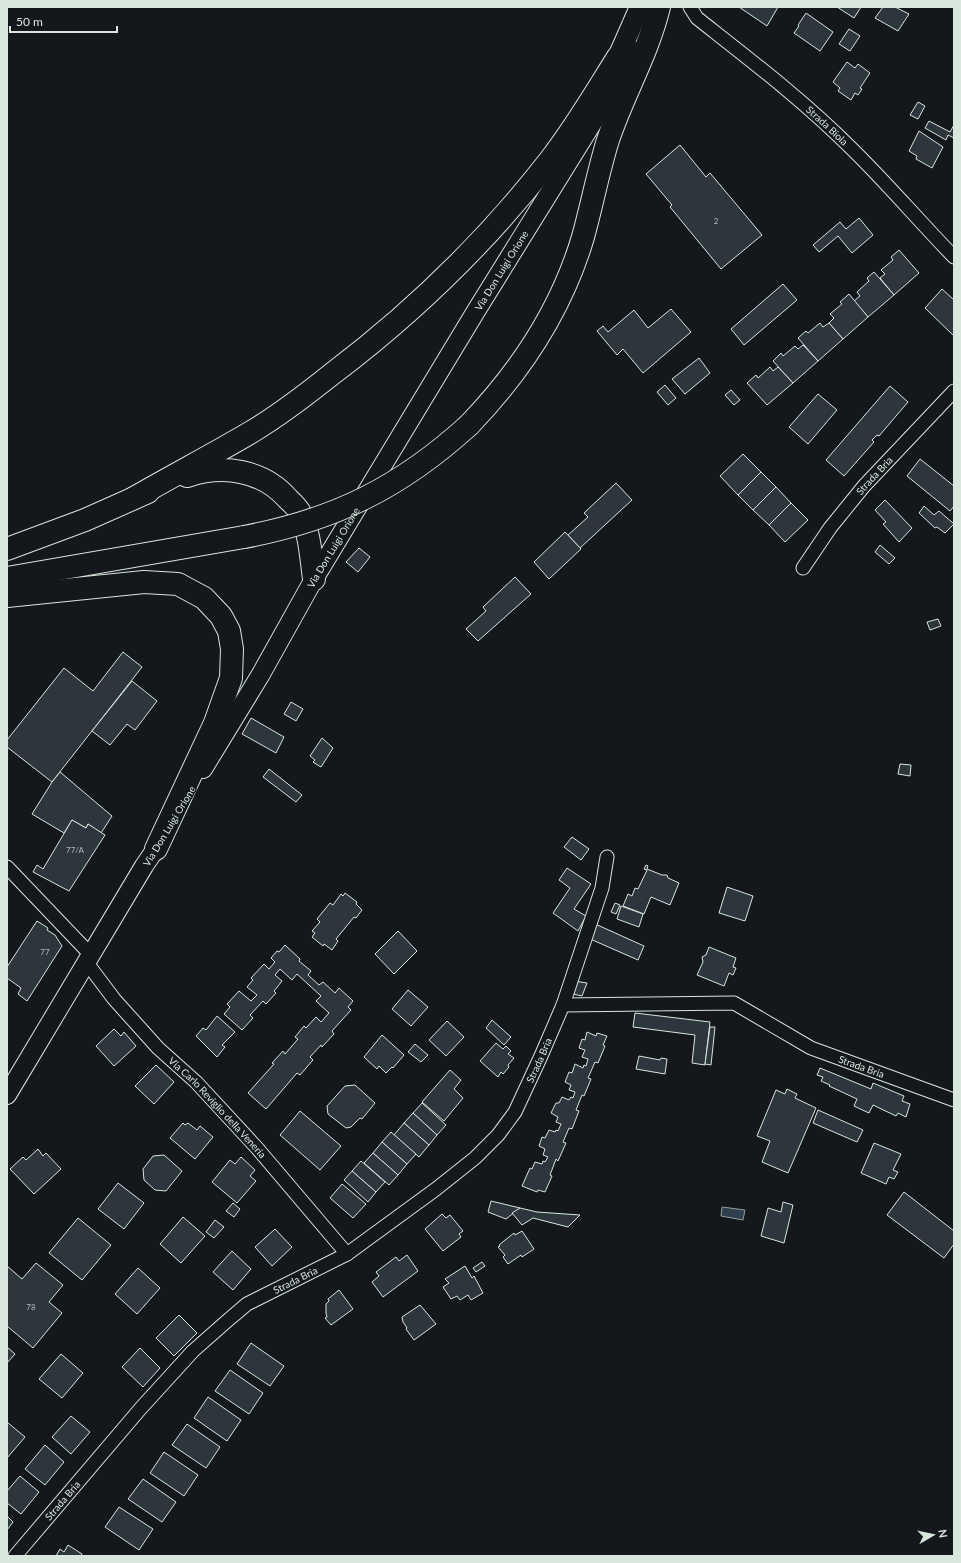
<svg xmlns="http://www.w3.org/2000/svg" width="961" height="1563" viewBox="0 0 961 1563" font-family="Lato,sans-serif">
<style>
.water{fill:#2f3f4d;stroke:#939e99}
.building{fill:#2c363c;stroke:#d8e6dc}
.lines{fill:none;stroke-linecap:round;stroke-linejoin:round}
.street-casing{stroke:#d8e6dc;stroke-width:15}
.secondary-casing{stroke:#d8e6dc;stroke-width:20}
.primary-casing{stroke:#d8e6dc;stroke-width:22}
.highway-casing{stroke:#d8e6dc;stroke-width:24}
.street{stroke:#14181c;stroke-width:13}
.secondary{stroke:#14181c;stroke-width:18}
.primary{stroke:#14181c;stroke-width:20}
.highway{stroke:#14181c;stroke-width:22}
.highway-bridge-casing{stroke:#d8e6dc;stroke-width:24;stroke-linecap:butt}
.highway-bridge{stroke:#14181c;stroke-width:22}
.labels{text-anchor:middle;stroke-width:3;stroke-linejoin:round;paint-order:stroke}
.number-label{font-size:8px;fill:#adbab4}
.street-label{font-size:10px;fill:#d8e6dc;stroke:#14181c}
</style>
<rect width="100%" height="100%" fill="#14181c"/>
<path class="water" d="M722,1207L745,1210L743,1220L721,1216Z"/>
<g class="building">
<path d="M739,7H778L767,26Z"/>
<path d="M837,7H861L854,18Z"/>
<path d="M883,7H895L909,14L898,31L875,18Z"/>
<path d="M806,13L833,32L820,51L794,33L799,26L798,25Z"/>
<path d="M849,29L860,36L850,51L839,44Z"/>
<path d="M847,62L855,68L858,64L870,73L860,88L862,89L858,95L855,93L851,100L838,91L840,88L833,82Z"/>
<path d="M918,102L925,106L918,119L910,115Z"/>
<path d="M929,121L950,132L954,125V138L948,135L946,140L925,128Z"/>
<path d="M919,131L943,147L932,168L916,159L917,156L909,151Z"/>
<path d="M680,145L706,177L710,173L762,235L721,269L670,207L672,205L646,174Z"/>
<path d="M859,218L873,235L852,253L838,236L819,252L813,245L840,222L846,229Z"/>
<path d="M899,250L919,273L894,295L880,278L885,274L881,270L893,260L891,257Z"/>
<path d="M874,272L894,295L868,317L854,301L860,296L857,292L869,281L867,278Z"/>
<path d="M783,284L797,300L744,345L731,329Z"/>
<path d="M942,289L954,300V336L925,308Z"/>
<path d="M849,294L868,317L843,339L829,323L834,318L830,314L842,304L840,302Z"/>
<path d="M671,309L691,332L643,373L623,349L617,355L597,331L603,326L608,332L634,310L648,328Z"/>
<path d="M820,323L823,327L829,323L843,339L818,361L798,338L806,331L808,333Z"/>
<path d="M803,345L818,361L793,383L773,361L781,353L783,356L795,346L798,349Z"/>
<path d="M699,358L710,373L685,394L672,379Z"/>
<path d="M770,367L773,371L778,367L793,383L767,405L747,383L756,375L758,378Z"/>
<path d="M665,385L676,398L668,405L657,392Z"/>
<path d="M890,386L908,402L879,436L877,435L872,440L874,442L844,476L826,460Z"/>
<path d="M731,390L740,400L734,405L725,395Z"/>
<path d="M818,394L837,410L808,444L789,427Z"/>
<path d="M743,454L761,472L738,495L720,476Z"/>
<path d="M920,459L954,486V506L950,511L907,476Z"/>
<path d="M761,472L776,487L753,510L738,495Z"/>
<path d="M616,483L632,500L580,548L568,535L588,517L584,513Z"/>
<path d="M776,487L791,503L769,525L753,510Z"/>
<path d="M885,500L912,528L899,542L883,524L886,522L875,510Z"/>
<path d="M791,503L808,520L785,542L769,525Z"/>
<path d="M924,506L934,515L939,511L954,524L945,533L937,527L935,528L919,513Z"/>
<path d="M565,532L581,549L549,579L534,562Z"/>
<path d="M880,545L895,558L889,564L875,552Z"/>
<path d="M359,548L370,557L358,572L346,562Z"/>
<path d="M515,577L531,594L478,641L466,629L486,611L483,607Z"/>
<path d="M938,619L941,626L930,630L927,622Z"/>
<path d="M123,652L142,667L52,782L7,747V740L64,668L93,691Z"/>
<path d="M132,681L157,701L135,730L127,724L110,745L92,731Z"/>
<path d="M291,702L303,709L296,721L284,714Z"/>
<path d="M251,718L284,737L276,753L242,734Z"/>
<path d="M322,738L333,748L321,767L313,762L315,760L310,756Z"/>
<path d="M900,764L911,765L910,776L898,774Z"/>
<path d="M269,769L302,795L296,802L263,777Z"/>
<path d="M60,772L112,816L101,833L88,824L86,828L72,820L64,833L32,814L52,782Z"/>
<path d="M72,820L86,828L88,824L105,835L69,891L33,872L37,865L43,869Z"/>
<path d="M572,837L589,849L581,860L564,847Z"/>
<path d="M646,865L648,866L647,869L662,875H667L668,878L679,883L670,905L651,897L644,914L623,906L628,894L632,896L635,888L638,889L647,870L644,869Z"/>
<path d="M567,868L591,884L574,909L586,916L578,931L553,913L570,888L559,880Z"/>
<path d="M727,887L753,896L745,921L719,913Z"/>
<path d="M345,893L357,902L356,904L362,910L356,918L354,917L336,939L338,941L332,950L324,944L323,946L312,937L315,933L312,931L320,922L317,919L330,903L333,905L341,894L343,896Z"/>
<path d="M615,903L620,905L616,914L611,912Z"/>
<path d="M621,906L643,914L639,927L617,919Z"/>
<path d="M37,921L48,928L47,930L55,935L62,946L27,1001L18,994L21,988L7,978V967Z"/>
<path d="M593,923L644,946L638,960L588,938Z"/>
<path d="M398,931L417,951L394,974L375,954Z"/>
<path d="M285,945L300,959L299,961L311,971L308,975L319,985L323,982L335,993L339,988L353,1001L348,1007L351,1010L332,1031L334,1034L322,1047L321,1045L310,1057L313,1060L300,1075L297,1073L266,1109L248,1093L274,1064L272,1063L283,1051L285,1054L298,1039L295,1037L304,1026L306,1028L316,1017L321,1022L329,1013L316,1001L321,996L297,974L292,980L280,969L275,975L282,981L274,991L276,993L266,1004L263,1001L250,1015L253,1018L242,1030L224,1014L230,1007L227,1004L239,991L251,1001L257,995L247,987L253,980L251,978L264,964L269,969L275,962L271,958L277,951L279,952Z"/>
<path d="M709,947L736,958L733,967L736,968L733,975L729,973L724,986L697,975L703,962L702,957L706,955Z"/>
<path d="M574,981L587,983L582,996L573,994Z"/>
<path d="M408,990L428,1007L411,1026L392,1009Z"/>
<path d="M635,1013L710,1022L705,1065L692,1063L695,1035L633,1027Z"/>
<path d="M217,1016L235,1032L222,1045L225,1047L217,1057L196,1036L203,1028L206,1030Z"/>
<path d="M492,1020L511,1037L504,1045L486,1028Z"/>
<path d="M447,1021L464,1037L446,1056L429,1040Z"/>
<path d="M710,1027H715L711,1065L705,1064Z"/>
<path d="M114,1029L121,1036L124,1032L136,1046L114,1066L96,1046Z"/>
<path d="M587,1032L596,1036L597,1033L607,1036L603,1045L605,1046L598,1063L595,1062L588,1078L591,1079L584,1096L582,1095L576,1110L579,1111L572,1129L569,1128L563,1142L566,1143L558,1161L556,1159L550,1175L552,1176L545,1192L538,1190L537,1192L522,1186L530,1168L532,1169L535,1162L542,1164L543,1161L545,1162L548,1157L543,1155L545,1149L539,1146L542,1137L545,1138L549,1130L555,1132L556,1130L558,1131L561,1124L556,1122L558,1117L551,1113L556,1103H559L562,1097L569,1100L571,1097L573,1098L575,1092L569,1090L571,1085L565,1082L569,1072L572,1073L575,1064L583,1068L584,1065L586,1066L588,1059L582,1057L585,1050L579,1048L582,1039L585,1040Z"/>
<path d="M382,1035L404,1055L393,1068L392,1067L386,1073L379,1066L377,1069L364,1057Z"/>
<path d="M496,1043L503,1049L506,1046L511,1051L508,1054L514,1058L508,1065L509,1067L503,1074L501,1072L498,1077L480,1061Z"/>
<path d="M415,1044L428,1055L421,1062L408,1052Z"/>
<path d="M639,1056L660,1060L661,1058L667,1059L665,1074L636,1069Z"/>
<path d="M156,1065L174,1082L154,1104L135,1086Z"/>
<path d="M820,1068L871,1089L873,1083L904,1096L902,1101L910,1104L906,1117L898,1113L896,1116L873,1105L869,1113L854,1106L857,1099L829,1086L830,1085L821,1081L823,1077L817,1075Z"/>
<path d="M450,1070L461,1080L454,1089L463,1098L444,1121L422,1102Z"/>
<path d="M355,1085L375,1103L362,1119L360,1118L351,1127L346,1128L328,1114L327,1106L345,1086Z"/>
<path d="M787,1089L797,1094L795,1098L816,1108L788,1173L762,1162L770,1141L757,1136L776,1090L785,1094Z"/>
<path d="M422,1103L446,1125L437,1135L413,1113Z"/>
<path d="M818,1110L863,1130L857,1142L813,1123Z"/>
<path d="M300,1111L341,1146L320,1170L280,1135Z"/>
<path d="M413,1113L437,1135L429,1145L404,1123Z"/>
<path d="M183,1123L185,1125L188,1123L197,1130L200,1126L213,1137L195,1159L170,1138Z"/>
<path d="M404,1123L429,1145L419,1157L394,1135Z"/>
<path d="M391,1132L416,1154L407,1164L382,1142Z"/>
<path d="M382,1142L407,1164L398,1175L373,1153Z"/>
<path d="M874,1143L901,1154L893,1170L898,1172L894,1179L889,1177L886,1184L861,1173Z"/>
<path d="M38,1149L43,1156L46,1153L61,1169L34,1194L10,1169L23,1157L26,1160Z"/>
<path d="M373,1153L398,1175L389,1185L364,1163Z"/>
<path d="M164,1155L182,1171L166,1191L155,1190L144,1180L143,1169L153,1156Z"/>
<path d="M241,1157L255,1170L250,1176L256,1181L237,1203L212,1182L230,1160L235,1164Z"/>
<path d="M361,1161L385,1182L376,1192L352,1171Z"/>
<path d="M352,1171L376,1192L368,1202L344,1180Z"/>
<path d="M118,1183L144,1203L124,1229L98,1209Z"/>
<path d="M342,1184L366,1204L353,1218L330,1198Z"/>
<path d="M904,1192L954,1231V1244L944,1258L887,1215Z"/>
<path d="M491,1201L520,1208L506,1219L488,1212Z"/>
<path d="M783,1202L793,1205L784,1243L761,1236L768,1208L781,1212Z"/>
<path d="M233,1203L240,1209L234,1217L226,1211Z"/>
<path d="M520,1208L537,1212L580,1215L568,1227L533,1218L522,1225L512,1213Z"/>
<path d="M442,1214L446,1218L450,1215L463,1231L459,1234L461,1237L443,1251L425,1229Z"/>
<path d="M183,1217L205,1236L181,1263L160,1244Z"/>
<path d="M78,1218L111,1245L82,1280L49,1253Z"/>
<path d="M215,1220L224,1227L214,1238L206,1232Z"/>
<path d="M275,1229L292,1247L272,1266L255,1247Z"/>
<path d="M522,1231L534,1249L522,1257L521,1255L508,1264L503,1257L505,1255L498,1247L500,1246L499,1245L514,1233L515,1235Z"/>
<path d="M232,1251L251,1269L233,1290L213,1272Z"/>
<path d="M407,1255L418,1271L383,1297L372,1282L379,1276L376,1272L396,1257L399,1261Z"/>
<path d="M482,1262L485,1266L476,1272L473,1268Z"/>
<path d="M36,1263L63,1285L49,1302L62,1313L33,1348L7,1326V1266L22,1279Z"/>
<path d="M465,1266L472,1278L474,1276L483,1293L471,1300L468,1295L460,1300L457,1296L451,1299L443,1287L449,1283L445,1279Z"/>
<path d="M138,1268L160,1288L137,1314L115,1294Z"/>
<path d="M339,1290L353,1309L331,1325L325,1318L327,1317L326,1313V1304L329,1301L328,1299Z"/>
<path d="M420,1305L436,1324L414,1340L406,1329L407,1328L403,1322L402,1317Z"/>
<path d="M179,1315L197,1333L174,1356L156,1338Z"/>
<path d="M251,1343L284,1366L270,1386L237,1364Z"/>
<path d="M7,1347L15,1354L7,1363Z"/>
<path d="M140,1348L160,1368L143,1387L122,1367Z"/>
<path d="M61,1354L83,1373L62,1398L39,1379Z"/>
<path d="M230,1370L263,1393L249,1414L215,1391Z"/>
<path d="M208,1397L241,1420L227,1441L194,1418Z"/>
<path d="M71,1416L90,1432L71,1454L52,1437Z"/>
<path d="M7,1422L25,1437L7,1458Z"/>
<path d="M187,1424L220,1447L206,1468L172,1445Z"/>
<path d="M45,1445L64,1462L45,1485L25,1469Z"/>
<path d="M164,1452L198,1475L184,1496L150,1473Z"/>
<path d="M20,1476L39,1492L21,1514L7,1503V1491Z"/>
<path d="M143,1479L176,1502L162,1522L128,1499Z"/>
<path d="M119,1507L153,1529L139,1550L105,1527Z"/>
<path d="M7,1516L13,1522L7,1530Z"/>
<path d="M68,1545L82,1554L81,1556H56L60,1549L64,1552Z"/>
</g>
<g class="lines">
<g class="street-casing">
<g id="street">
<path id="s1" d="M690,7L697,18C749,59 803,100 850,147C886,182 919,221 954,257"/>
<path id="s2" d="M803,568L830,528L864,486L954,391"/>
<path d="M7,867L91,955"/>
<path id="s3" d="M87,963L114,999L158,1048L196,1082L257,1148L347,1254"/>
<path id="s4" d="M563,1005L734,1003L811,1048L954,1100"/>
<path id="s5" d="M15,1556L141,1408L193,1351L227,1321L247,1304L347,1254L436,1189L475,1158L498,1135L515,1112L541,1056L563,1005L602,888L607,857"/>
</g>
</g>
<g class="secondary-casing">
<g id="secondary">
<path id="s6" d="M203,769L261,674L314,579L476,311L626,69L635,51"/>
<path d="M7,1095L144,866L163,838"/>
</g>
</g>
<g class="primary-casing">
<path id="primary" d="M618,57L640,7"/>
</g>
<g class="highway-casing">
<g id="highway">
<path d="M469,425C520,372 562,308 583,237C592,205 598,172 608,140C623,95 648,53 659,7"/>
<path d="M187,476C223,464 263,470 288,499C292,503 298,508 300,513C310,533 311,557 314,579"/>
<path d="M134,498C174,475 214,454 253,431C281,414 307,394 332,374C414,312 487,241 550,160C575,128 596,92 618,57"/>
<path d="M7,549L85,520L148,492"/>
<path d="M7,578L244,537"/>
<path d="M7,596L144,582L178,584L204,598L221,616L229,631L232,649L231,678L215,723L156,849"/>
</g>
</g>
<use href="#street" class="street"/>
<use href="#secondary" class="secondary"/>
<use href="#primary" class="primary"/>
<use href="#highway" class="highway"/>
<g class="highway-bridge-casing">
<path id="highway-bridge" d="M244,537C335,520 401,487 469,425"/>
</g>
<use href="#highway-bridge" class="highway-bridge"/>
</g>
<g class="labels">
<g class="number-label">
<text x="716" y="224">2</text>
<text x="75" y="853">77/A</text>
<text x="45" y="955">77</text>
<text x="31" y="1310">78</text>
</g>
<g class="street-label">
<text dy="4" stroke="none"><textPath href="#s1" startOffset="182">Strada Biola</textPath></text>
<text dy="4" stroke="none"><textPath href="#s6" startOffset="581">Via Don Luigi Orione</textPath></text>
<text dy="4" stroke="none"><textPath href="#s2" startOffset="117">Strada Bria</textPath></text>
<text dy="4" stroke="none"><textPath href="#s6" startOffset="257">Via Don Luigi Orione</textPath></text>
<text transform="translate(169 826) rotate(-59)" y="4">Via Don Luigi Orione</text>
<text dy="4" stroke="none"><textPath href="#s5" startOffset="733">Strada Bria</textPath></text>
<text dy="4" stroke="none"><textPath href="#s4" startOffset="314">Strada Bria</textPath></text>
<text dy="4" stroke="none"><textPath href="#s3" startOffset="195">Via Carlo Reviglio della Veneria</textPath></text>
<text dy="4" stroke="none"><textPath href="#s5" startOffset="397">Strada Bria</textPath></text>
<text dy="4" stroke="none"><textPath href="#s5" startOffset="73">Strada Bria</textPath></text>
</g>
</g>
<rect width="961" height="1563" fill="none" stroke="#d8e6dc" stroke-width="16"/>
<g transform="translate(933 1535) rotate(81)" stroke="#14181c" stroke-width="3" paint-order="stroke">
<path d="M0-3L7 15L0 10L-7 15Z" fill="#d8e6dc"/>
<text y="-6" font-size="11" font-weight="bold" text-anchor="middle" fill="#d8e6dc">N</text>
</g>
<path d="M10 26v6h107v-6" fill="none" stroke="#d8e6dc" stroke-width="2"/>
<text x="16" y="26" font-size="12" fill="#d8e6dc" stroke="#14181c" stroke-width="3" paint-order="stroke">50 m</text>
</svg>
